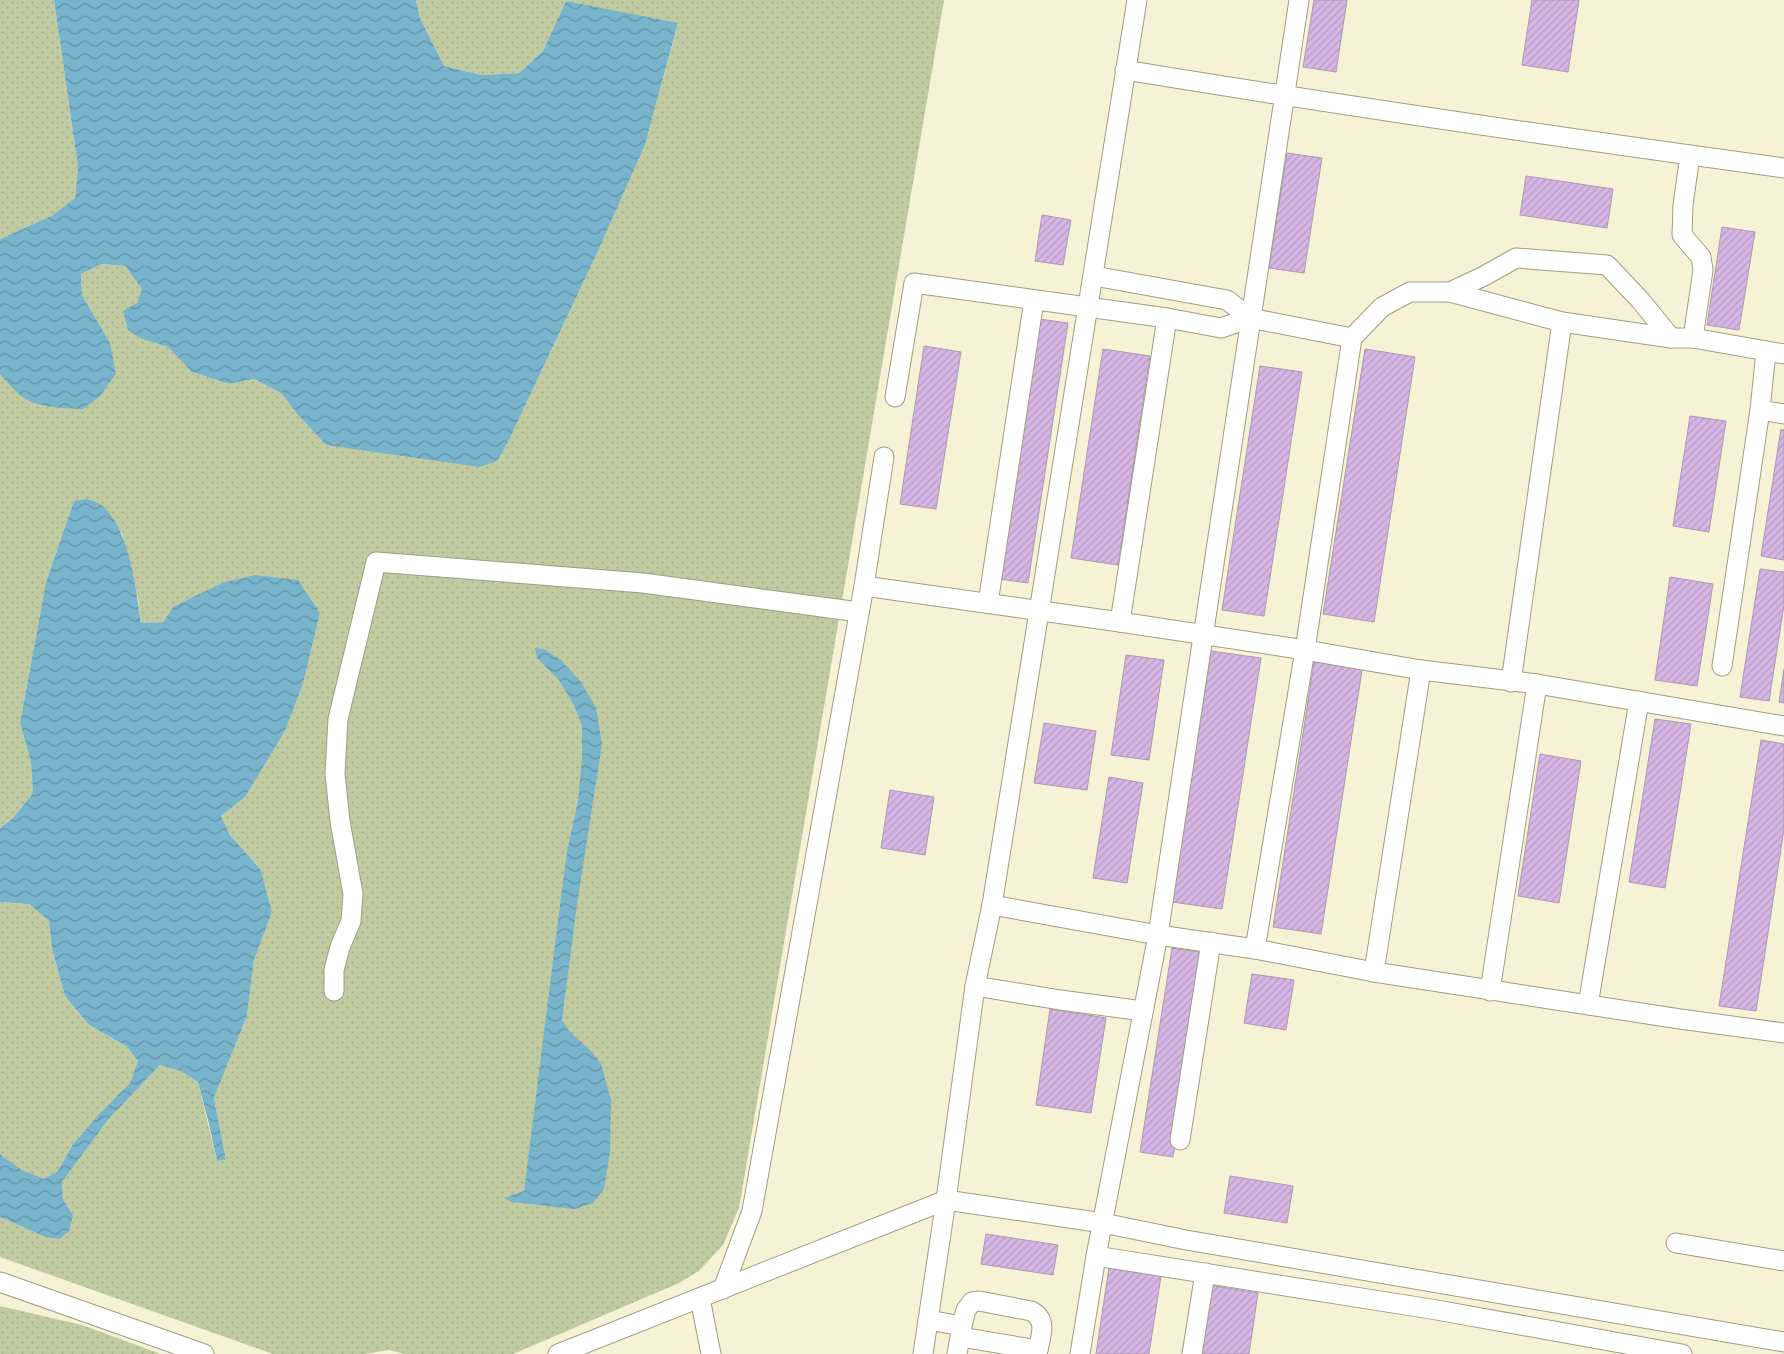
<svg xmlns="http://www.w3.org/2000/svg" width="1784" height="1354" viewBox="0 0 1784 1354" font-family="'Roboto Serif',serif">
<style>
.grass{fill:url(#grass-dots)}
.water{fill:url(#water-waves)}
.building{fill:url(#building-hatch);stroke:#ab9bb1}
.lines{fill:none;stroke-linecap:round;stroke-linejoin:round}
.minor-casing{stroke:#a19d82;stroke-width:21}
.minor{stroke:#fff;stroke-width:19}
</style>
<defs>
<pattern id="grass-dots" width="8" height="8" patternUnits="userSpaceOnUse" patternTransform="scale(1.25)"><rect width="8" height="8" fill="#c1cba2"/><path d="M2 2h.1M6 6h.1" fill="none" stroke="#a6ae8b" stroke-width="1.8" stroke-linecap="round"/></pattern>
<pattern id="water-waves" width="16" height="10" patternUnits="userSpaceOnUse" patternTransform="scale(1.25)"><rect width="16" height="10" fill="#78b5cd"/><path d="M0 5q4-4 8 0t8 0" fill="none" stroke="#6293a6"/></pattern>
<pattern id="building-hatch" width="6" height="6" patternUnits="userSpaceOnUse" patternTransform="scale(1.25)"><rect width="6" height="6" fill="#d6b6e4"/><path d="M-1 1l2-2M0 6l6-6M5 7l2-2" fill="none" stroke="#b89cc3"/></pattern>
</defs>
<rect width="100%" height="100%" fill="#f6f2d5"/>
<g class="grass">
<path d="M0,0H54L78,167L75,198L53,215L0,239Z"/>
<path d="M416,0H944L739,1208L723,1245L699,1271L677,1284L513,1354H405L389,1350L365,1354H273L0,1257V1217L45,1237L73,1215L63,1199L62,1182L108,1120L160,1065L180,1071L198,1082L217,1161L226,1160L214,1098L247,1016L254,960L272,912L261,870L230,835L221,816L245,796L285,731L303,684L320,613L173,607L163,622L141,623L138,598L122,533L74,501L46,582L20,723L31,762L33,793L13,818L0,828V374L28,401L110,343L82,295L81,274L102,264L125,266L142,289L137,303L142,339L168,347L192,372L229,384L254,379L281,393L298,415L326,445L496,461L508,442L599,249L645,145L678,24L566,1L543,51L519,73L481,75L444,66L420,18Z"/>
<path d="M0,902L29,904L49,921L52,949L65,996L89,1025L126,1046L138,1061L130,1083L99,1114L73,1144L58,1171L44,1180L22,1170L0,1154Z"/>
<path d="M0,1306L82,1325L161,1354H0Z"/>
</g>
<g class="water">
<path d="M54,0H416L420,18L444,66L481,75L519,73L543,51L566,1L678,23L645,145L599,249L508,442L497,461L479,467L326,445L298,415L281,393L254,379L229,384L192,372L168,347L142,339L128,330L123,311L137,303L142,289L125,266L102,264L81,274L82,295L110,343L116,374L100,396L83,409C66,408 45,408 29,401C20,397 6,381 0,374V239L53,215L75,198L78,167Z"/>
<path d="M87,499C92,501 100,503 104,507C130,533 136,588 141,623L163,622L173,607L222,583L255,575L298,580L320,613L303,684L285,731L245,797L221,816L230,835L261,870L272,912L254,960L247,1016L214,1098L226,1160L217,1161L209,1124L198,1082L180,1071L160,1065L108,1120L62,1182L63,1199L73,1215L69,1231L59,1239L45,1237L0,1217V1154L22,1170L44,1179L58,1171L73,1144L99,1114L130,1083L138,1061L126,1046L89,1025L65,996L52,949L49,921L29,904L0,902V828L13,818L33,793L31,762L20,723L46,582L74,501Z"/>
<path d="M535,648L544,649L561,660L581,682L596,708L602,744L577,905L562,1020L569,1031L592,1052L601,1064L611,1100L610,1152L604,1189L593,1203L575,1209L512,1202L504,1198L524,1191L558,921L567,851L578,801L582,759V725L573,703L558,679L537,658Z"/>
</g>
<g class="building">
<path d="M1314,0H1347L1336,72L1303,67Z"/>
<path d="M1532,0H1579L1568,72L1522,65Z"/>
<path d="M1287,153L1322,158L1304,273L1269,268Z"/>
<path d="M1526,176L1613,189L1607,228L1520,215Z"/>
<path d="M1042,215L1071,220L1063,265L1035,261Z"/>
<path d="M1722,227L1755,232L1739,330L1707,325Z"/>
<path d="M1039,319L1068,323L1028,583L999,579Z"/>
<path d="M924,346L961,352L936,509L900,504Z"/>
<path d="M1103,349L1150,356L1118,565L1071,558Z"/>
<path d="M1365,349L1415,357L1374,622L1323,614Z"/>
<path d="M1260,366L1302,372L1264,616L1222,610Z"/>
<path d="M1690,416L1726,421L1709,532L1673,526Z"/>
<path d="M1781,429L1784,430V560L1761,556Z"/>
<path d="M1760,569L1784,572V605L1769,701L1740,697Z"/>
<path d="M1670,577L1713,584L1697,686L1655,680Z"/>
<path d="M1211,651L1261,658L1222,909L1172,902Z"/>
<path d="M1126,655L1164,660L1149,760L1111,755Z"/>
<path d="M1315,656L1363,664L1321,934L1273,927Z"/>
<path d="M1784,669V703L1779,702Z"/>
<path d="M1655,719L1691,724L1665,888L1629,882Z"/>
<path d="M1044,723L1096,731L1087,790L1034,783Z"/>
<path d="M1761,740L1784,744V829L1756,1011L1719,1006Z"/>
<path d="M1540,754L1581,761L1559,903L1518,896Z"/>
<path d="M1109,777L1143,783L1127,883L1093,878Z"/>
<path d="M890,790L934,797L925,855L881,848Z"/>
<path d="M1172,948L1205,953L1173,1157L1140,1152Z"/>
<path d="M1252,974L1294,980L1286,1030L1244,1023Z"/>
<path d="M1050,1009L1106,1018L1091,1113L1036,1105Z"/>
<path d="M1230,1176L1293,1186L1287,1223L1224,1213Z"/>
<path d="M986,1234L1058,1245L1053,1275L981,1264Z"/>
<path d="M1109,1268L1161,1276L1149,1354H1096Z"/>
<path d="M1208,1285L1258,1293L1249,1354H1197Z"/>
</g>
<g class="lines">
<g class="minor-casing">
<g id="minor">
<path d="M1125,70C1344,106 1564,138 1784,168"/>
<path d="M1690,155L1683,205L1682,235L1701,257L1703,270L1693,338"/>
<path d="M1094,276L1227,300L1250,318L1352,338L1382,307L1410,292H1450L1562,322L1671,338H1693L1784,354"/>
<path d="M1450,292L1484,276L1516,258L1607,265L1641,301L1671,338"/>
<path d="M1766,351L1760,410L1784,414"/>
<path d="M895,397L914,283L1167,318L1221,328L1250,318"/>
<path d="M864,586L884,457"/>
<path d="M988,603L1034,300"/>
<path d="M1120,622L1167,318"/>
<path d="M1722,666L1760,410"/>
<path d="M1511,682L1562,322"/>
<path d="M992,905L1158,935L1255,949L1374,972L1680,1019L1784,1033"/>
<path d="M1255,949L1305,650L1352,338"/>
<path d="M1374,972L1421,670"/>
<path d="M975,986L1060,1000L1143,1011"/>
<path d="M334,991V970L340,947L351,921L353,894L340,821L335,774L338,719L376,562L643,583L859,612"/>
<path d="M1490,991L1537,684"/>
<path d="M1588,1005L1639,701"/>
<path d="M1180,1140L1211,942"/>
<path d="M1676,1243L1784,1261"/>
<path d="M1096,1256L1431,1309L1682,1354"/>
<path d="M0,1282L204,1354"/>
<path d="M723,1289L752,1211L864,586L1120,622L1305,650L1421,670L1537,684L1784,726"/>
<path d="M700,1298L711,1354"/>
<path d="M928,1320L962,1326L966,1310L972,1302L979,1301L1031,1311C1049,1320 1040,1338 1037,1354"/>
<path d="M961,1337L1038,1350"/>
<path d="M558,1354L946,1200L1103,1223L1186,1240L1784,1342"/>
<path d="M923,1354L946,1200L975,986L992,905L1137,0"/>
<path d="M957,1354L962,1326"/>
<path d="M1080,1354L1096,1256L1158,935L1299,0"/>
<path d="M1192,1354L1205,1273"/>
</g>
</g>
<use href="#minor" class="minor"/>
</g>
</svg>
